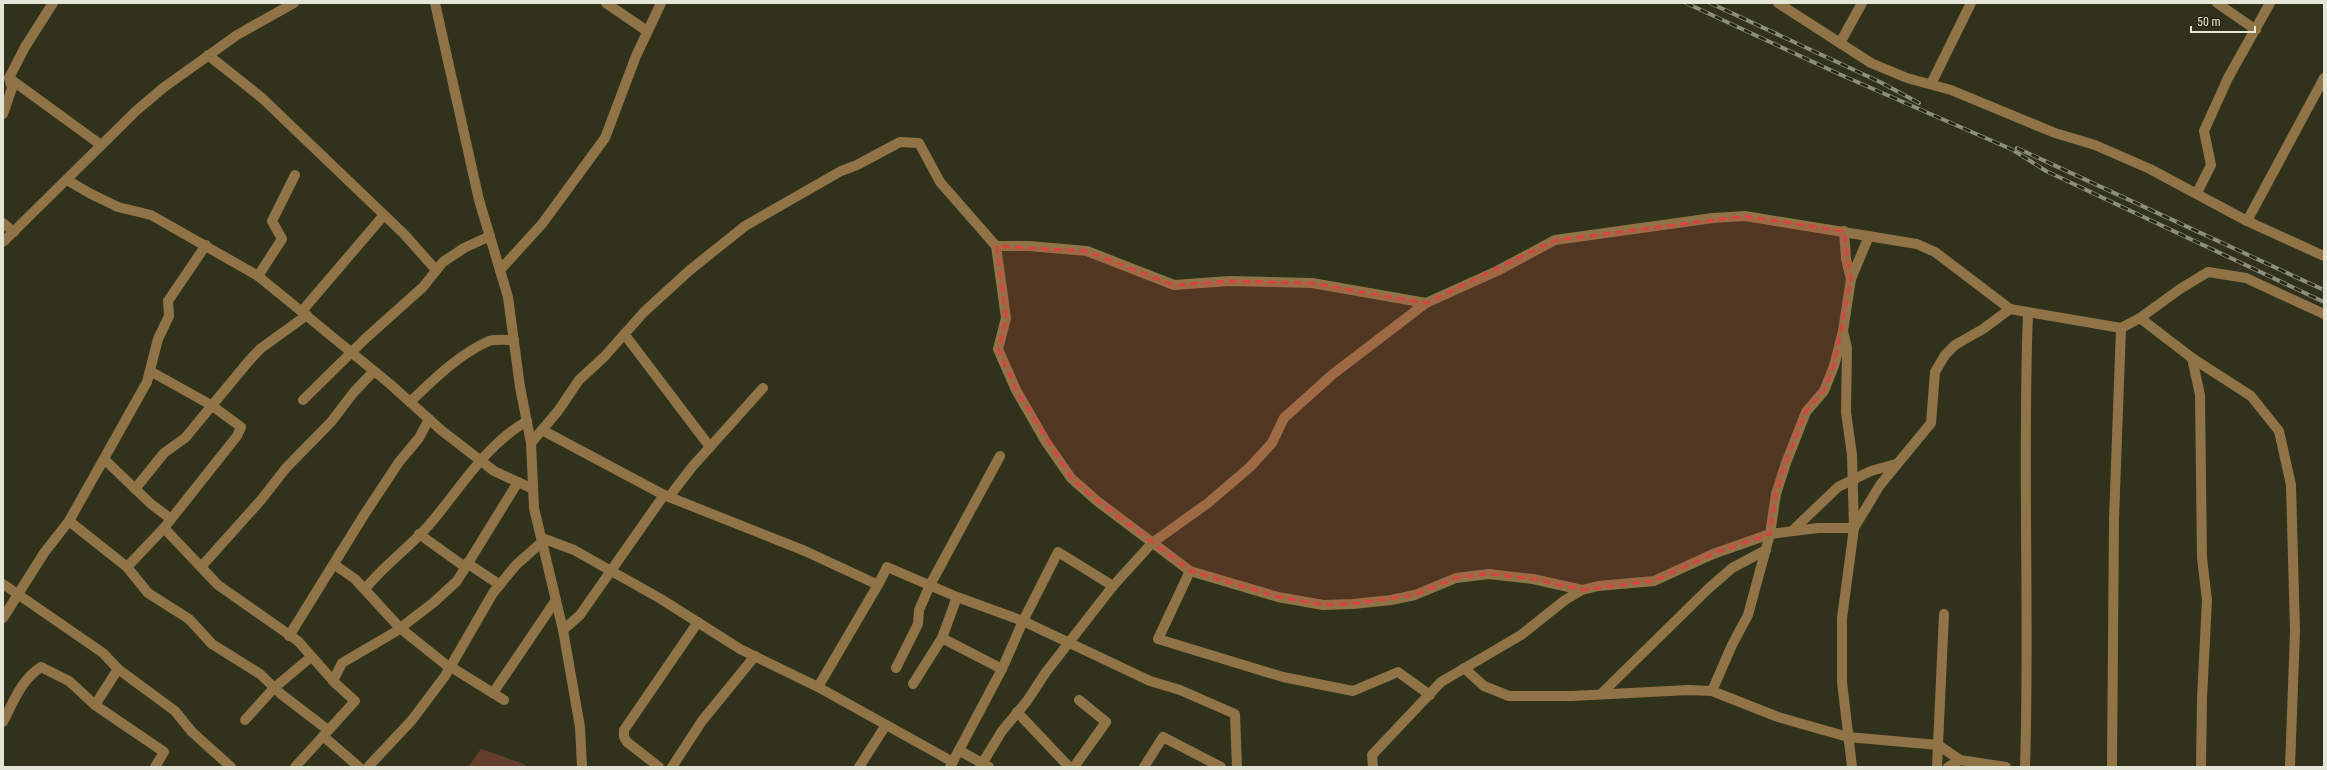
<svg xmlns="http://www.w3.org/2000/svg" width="2327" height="770" viewBox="0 0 2327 770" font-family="'Roboto Condensed',sans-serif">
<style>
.green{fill:#643e2d}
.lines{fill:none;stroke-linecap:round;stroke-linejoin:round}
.minor{stroke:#907447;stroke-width:10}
.rail-casing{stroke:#8d8f7d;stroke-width:4}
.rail{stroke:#272811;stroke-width:2.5;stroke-dasharray:8;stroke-linecap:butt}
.marked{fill:#d84442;fill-opacity:0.2;stroke:#d84442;stroke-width:3;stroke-dasharray:8 5;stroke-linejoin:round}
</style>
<rect width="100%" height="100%" fill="#30321b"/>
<path class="green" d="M481,749L524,764L527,767H468Z"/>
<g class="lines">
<g class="minor">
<path d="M435,3L479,200L508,297L520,387L531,443L534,508L563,630L580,727L582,767"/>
<path d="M606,3L647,31"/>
<path d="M1778,3L1871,63L1907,78L1951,90L2055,133L2095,145L2150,169L2247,221L2324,256"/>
<path d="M2217,3L2256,30"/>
<path d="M1840,43L1862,3"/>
<path d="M208,55L262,98L404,234L436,270"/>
<path d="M9,78L101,145"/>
<path d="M1931,84L1971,3"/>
<path d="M3,114L12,88L9,78L25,47L53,3"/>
<path d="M67,180L91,194L118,207L151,215L258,276L390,384L441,430L494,471L533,489"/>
<path d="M2197,193L2211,165L2204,131L2228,78L2270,3"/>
<path d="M2247,221L2324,78"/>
<path d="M3,223L14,232"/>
<path d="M1844,231L1846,259L1851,279"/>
<path d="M3,242L136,111L163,88L237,35L294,3"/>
<path d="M996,246H1029L1087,251L1174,285L1230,281L1312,283L1426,303"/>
<path d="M500,270L542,224L605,138L636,56L661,3"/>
<path d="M258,276L282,239L272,221L295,175"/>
<path d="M302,311L384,215"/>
<path d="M2140,318L2192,358L2251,396L2279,431L2291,485L2295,631L2290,767"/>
<path d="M1843,331L1847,348L1846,412L1852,455L1854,528L1842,618V682L1852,767"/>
<path d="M625,335L710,447"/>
<path d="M2192,358L2200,395L2202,558L2207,600L2202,698L2201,767"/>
<path d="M303,400L366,338L423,287L443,262L464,248L490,236"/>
<path d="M410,402C433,380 459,354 489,341C496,339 507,340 514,340"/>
<path d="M542,430L664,495L805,551L874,583H879L887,567L957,597L942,638L1002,669"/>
<path d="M531,443L558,411L579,380L604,357L644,312L690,270L745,226L841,171L857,165L900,142L919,143L940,182L996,246L1006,318L998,349L1016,390L1046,442L1071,478L1097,501L1190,571L1278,597L1323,605L1353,604L1391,600L1415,595L1456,578L1489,574L1533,579L1582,590"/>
<path d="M105,460L151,504L171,519"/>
<path d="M135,489L164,453L185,438L248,362L260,349L307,315"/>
<path d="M669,497L692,467L763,388"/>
<path d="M69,521L127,567L148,593L189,619L212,644L260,674L281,694L328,730"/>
<path d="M164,528L218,585L298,641L335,683L355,701L295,767"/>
<path d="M1854,528L1880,485L1931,423L1935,372L1945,355L1955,345L1983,329L2010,309"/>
<path d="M1792,531L1838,487L1871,471L1896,464"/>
<path d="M419,534L465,567"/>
<path d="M542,538L574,550L661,599L740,649L818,687L953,762"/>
<path d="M467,563L500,585"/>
<path d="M335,565L355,579L400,628L450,668"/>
<path d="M127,567L164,528L237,436L241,427L211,405L150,371"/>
<path d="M201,567L261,500L286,468L331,422L354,392L374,371"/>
<path d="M1190,571L1158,639L1283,677L1353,691L1398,672L1430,695"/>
<path d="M3,584L103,653L118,669L175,711L192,732L231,767"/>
<path d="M365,589C384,565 409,548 429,525C461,488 484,446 527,421"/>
<path d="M957,597L1023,621L1150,681L1180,690L1235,714L1237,767"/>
<path d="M3,618L44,553L69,521L147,382L158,339L169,316L168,301L206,245"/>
<path d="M563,630L580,615L664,495"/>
<path d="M289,636L364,515L399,462L419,438L429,419"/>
<path d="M451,667L504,700"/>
<path d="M896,668L918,624L919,610L930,585L1000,456"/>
<path d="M1464,668L1484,686L1509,696H1572L1688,690L1712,691L1778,717L1848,737L1938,745L1960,760"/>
<path d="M333,681L342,663L395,632L433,603L457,581L518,482"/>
<path d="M913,684L942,638"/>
<path d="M818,687L879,583"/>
<path d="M1712,691L1732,645L1748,615L1770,534L1776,494L1786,463L1806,412L1824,391L1834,366L1843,331L1851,279L1869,236"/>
<path d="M493,693L556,600"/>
<path d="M1602,693L1708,589L1732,568L1766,550"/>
<path d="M95,705L118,669"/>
<path d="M1017,712L1069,767"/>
<path d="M245,720L274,688L311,657"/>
<path d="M3,722C14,701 21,680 41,667L69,681L95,705L164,752L155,767"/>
<path d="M323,736L359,767"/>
<path d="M960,751L989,767"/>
<path d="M368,767L412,720L445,676L493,593L516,565L543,541"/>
<path d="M659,767L627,742L624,737V730L698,622"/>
<path d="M672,767L702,721L755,656"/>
<path d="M859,767L886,725"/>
<path d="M950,767L1002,669L1023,621L1058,552L1113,586"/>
<path d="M980,767L1002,731L1027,701L1046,672L1113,586L1152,543L1208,503L1250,467L1272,443L1284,418L1333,374L1426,303L1497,271L1555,240L1713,218L1745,216L1917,244L1935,252L2010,309L2121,328L2140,318L2180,289L2208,272L2246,278L2324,314"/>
<path d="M1074,767L1106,722L1079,700"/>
<path d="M1144,767L1163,737L1221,767"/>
<path d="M1373,767L1372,755L1441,682L1521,635L1565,600L1582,590L1598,586L1654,581L1713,554L1770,534L1818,528H1854"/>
<path d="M1937,767L1944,614"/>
<path d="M1948,767L1960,760L2006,767"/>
<path d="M2025,767C2030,616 2022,464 2028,313"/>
<path d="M2112,767L2114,519L2121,328"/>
</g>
<g class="rail-casing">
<g id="rail">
<path d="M1686,3L1839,74L2013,150L2046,171L2324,302"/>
<path d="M1710,3L1880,82L1919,103"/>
<path d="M2017,148L2324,290"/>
</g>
</g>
<use href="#rail" class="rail"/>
</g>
<path class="marked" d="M1745,216L1844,231L1851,279L1834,366L1824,391L1806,412L1786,463L1776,494L1770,534L1713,554L1654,581L1582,590L1533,579L1489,574L1456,578L1415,595L1353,604L1323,605L1278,597L1190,571L1097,501L1071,478L1016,390L998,349L1006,318L996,246L1087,251L1174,285L1230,281L1312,283L1426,303L1555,240Z"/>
<rect width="2327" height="770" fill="none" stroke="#e4e6d8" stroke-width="8"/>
<path d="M2191 26v6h64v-6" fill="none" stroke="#e4e6d8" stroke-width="2"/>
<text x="2197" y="26" font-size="12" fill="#e4e6d8" stroke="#272811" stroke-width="3" paint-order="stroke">50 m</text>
</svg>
